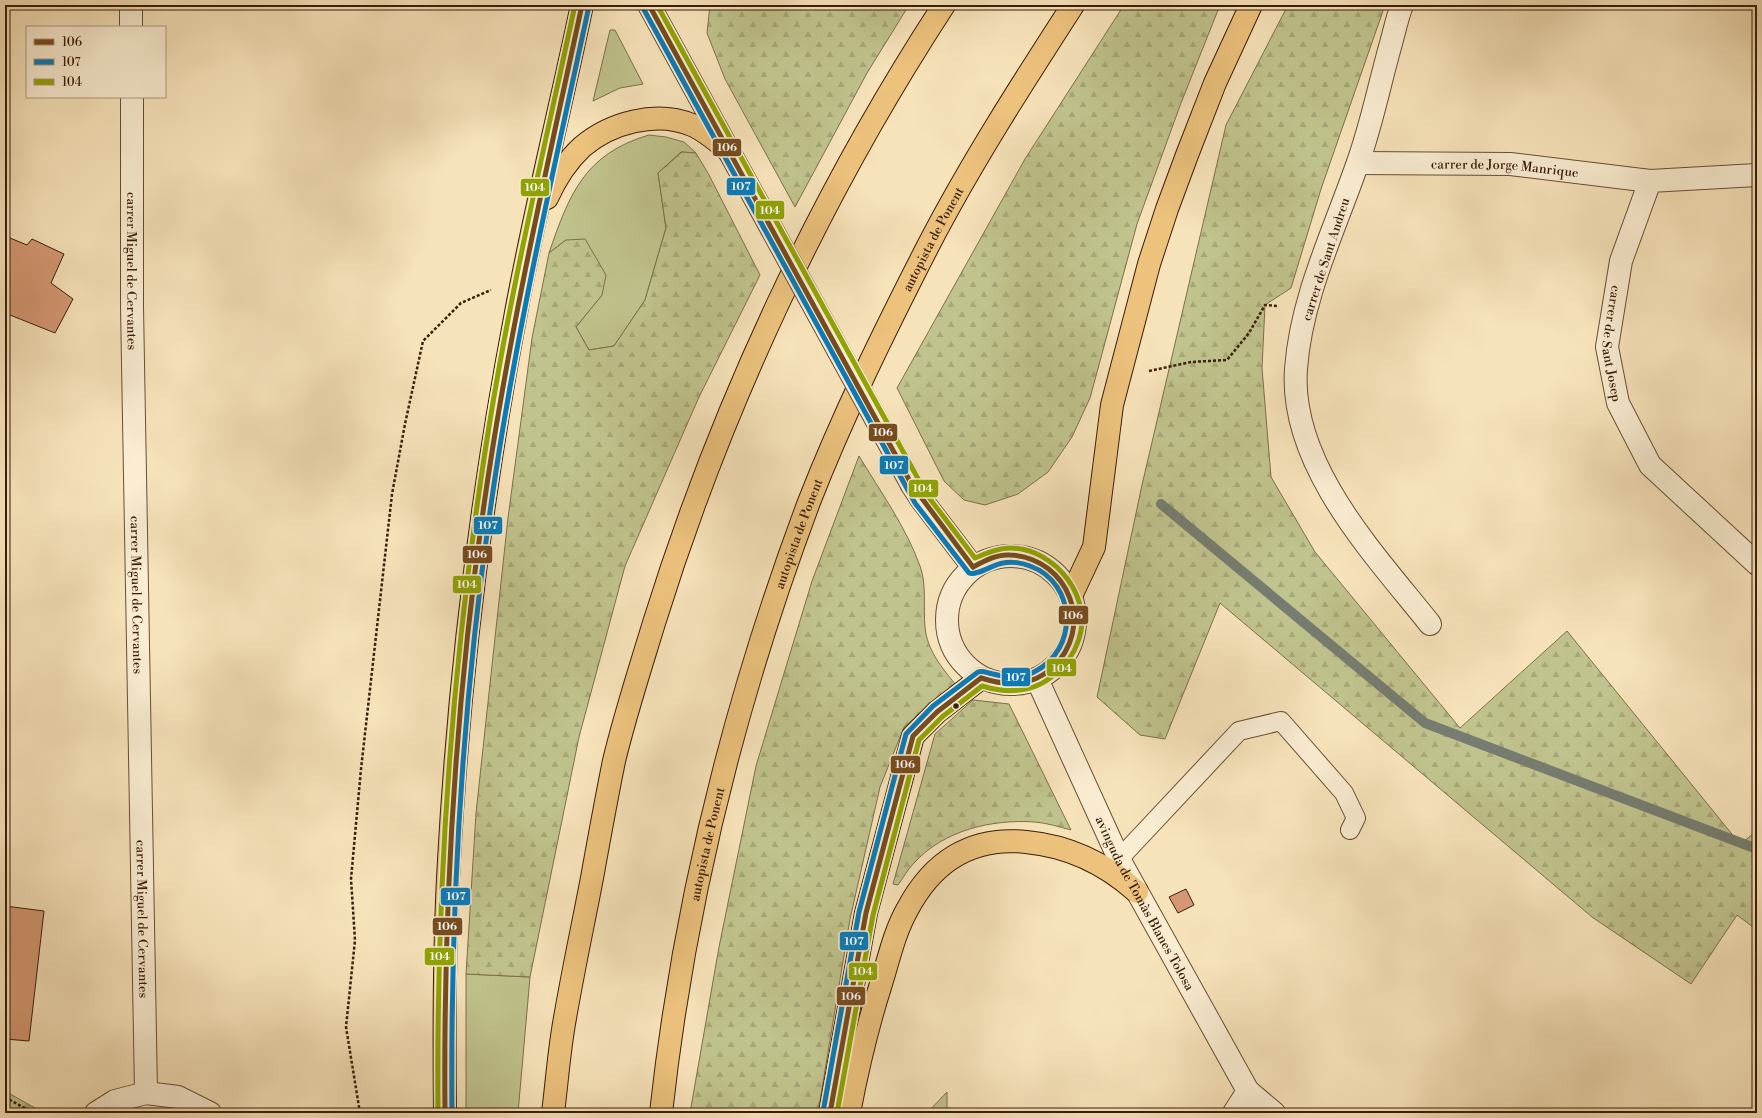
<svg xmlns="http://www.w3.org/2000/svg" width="1762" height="1118" viewBox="0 0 1762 1118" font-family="'Libre Bodoni',serif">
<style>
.grass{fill:#c0c38d;stroke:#7c704a}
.forest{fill:url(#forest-firs);stroke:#7c704a}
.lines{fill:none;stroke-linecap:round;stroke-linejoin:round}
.stream{stroke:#767d70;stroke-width:10}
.building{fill:#d59873;stroke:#391d08}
.service-casing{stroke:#684e34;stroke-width:20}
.minor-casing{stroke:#684e34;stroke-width:24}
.tertiary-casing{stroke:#684e34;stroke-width:24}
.motorway-casing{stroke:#391d08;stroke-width:24}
.path{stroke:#391d08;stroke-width:2.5;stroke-dasharray:3 2;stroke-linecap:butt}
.service{stroke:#faedd2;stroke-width:18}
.minor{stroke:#faedd2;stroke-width:22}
.tertiary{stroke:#faedd2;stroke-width:22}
.motorway{stroke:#ecc27d;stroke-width:22}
.tertiary-bridge-casing{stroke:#684e34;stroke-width:24;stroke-linecap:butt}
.tertiary-bridge{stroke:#faedd2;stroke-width:22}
.bus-1-casing{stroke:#faedd2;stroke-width:8}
.bus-2-casing{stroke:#faedd2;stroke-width:8}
.bus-3-casing{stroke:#faedd2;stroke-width:8}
.bus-1{stroke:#764c1f;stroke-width:5}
.bus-2{stroke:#0a7bb9;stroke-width:5}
.bus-3{stroke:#90a402;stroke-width:5}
.bus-dot{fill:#391d08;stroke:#faedd2;stroke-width:1.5}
.labels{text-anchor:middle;stroke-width:3;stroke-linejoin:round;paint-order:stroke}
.street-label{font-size:13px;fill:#391d08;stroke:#faedd2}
.line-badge{stroke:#faedd2;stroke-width:1.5}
.badge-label{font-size:11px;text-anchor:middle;font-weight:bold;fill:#fff}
</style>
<defs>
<pattern id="forest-firs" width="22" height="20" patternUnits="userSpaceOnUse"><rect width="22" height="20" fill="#c0c38d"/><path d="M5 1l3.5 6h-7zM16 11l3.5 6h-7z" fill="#a6a778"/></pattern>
</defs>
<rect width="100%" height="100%" fill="#f7e3ba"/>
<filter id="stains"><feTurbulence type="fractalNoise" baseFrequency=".005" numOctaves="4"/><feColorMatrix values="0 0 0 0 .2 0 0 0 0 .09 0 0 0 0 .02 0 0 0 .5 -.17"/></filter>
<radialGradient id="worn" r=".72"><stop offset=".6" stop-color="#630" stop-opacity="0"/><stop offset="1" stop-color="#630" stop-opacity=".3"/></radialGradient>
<g class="grass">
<path d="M610,30H615L643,84L620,88L593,101Z"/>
<path d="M649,135L666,137L684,142L696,153L681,152L658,173L666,228L645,300L614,346L589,350L576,327L602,295L566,240L549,253C569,195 584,154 649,135Z"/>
<path d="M466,974L530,977L518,1113H466Z"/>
</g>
<g class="forest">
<path d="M710,5H909L867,73L795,207L725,79L707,33Z"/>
<path d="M1124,5H1220L1181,103L1137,224L1090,398L1072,437L1048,472L1018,494L985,505L964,500L944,481L897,388L1025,159Z"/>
<path d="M1288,5H1385L1321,189L1291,288L1265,305L1262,368L1271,477L1315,552L1460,728L1567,631L1740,844L1757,831V930L1737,915L1691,984L1592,917L1220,603L1165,739L1140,735L1097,697L1142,485L1226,125Z"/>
<path d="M682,152L696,153L709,175L760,275L699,397L625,566L579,737L530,977L466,974L476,813L508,518L532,338L549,253L566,240L585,239L606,275L602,295L576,327L589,350L614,346L645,300L666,228L658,173Z"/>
<path d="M859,456C880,491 906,527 920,566C927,585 923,607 925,627C927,650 942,668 956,685L904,727L880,787L850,919L818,1113H690L719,947L756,766L812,581Z"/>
<path d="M973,700L1009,704L1071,830C1060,827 1047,823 1035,822C992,819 944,830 914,863C908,869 903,878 898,885L893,884L935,734Z"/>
<path d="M5,1091L42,1112V1113H5Z"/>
<path d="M947,1092V1113H927Z"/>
</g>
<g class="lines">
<path class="stream" d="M1161,504L1425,723L1757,849"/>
</g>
<g class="building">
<path d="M5,236L27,245L32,239L64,254L51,283L73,299L55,333L5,313Z"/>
<path d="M1186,889L1194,905L1178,913L1169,897Z"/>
<path d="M5,906L44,911L29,1041L5,1039Z"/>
</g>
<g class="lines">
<g class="service-casing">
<path id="service" d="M1119,859L1239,731L1281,721L1344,793L1356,818L1350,830"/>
</g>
<g class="minor-casing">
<g id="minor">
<path d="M131,5V27"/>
<path d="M1402,5C1397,18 1394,33 1390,47C1379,86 1371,127 1357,165C1334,231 1301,298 1296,369C1289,465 1375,555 1430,624"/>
<path id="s1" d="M132,97V307L146,1093"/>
<path id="s2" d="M1358,163L1510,164L1650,181"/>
<path id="s3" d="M1757,175L1650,181L1621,261L1607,347L1618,403L1650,465L1757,564"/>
<path id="s4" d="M1037,679L1119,859L1248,1091L1274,1113"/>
<path d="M96,1113L115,1101L146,1093L178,1097L210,1113"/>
<path d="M1234,1113L1248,1091"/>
</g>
</g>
<g class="tertiary-casing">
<g id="tertiary">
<path d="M649,5L741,173"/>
<path d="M912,485L921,499L973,567"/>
<circle cx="1011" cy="620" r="64"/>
</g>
</g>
<g class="motorway-casing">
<g id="motorway">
<path d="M547,198C555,180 567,161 582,147C610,123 656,110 692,125C706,131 717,141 729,151"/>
<path d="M1071,596L1094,547L1112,405L1149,264L1167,209L1187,155L1215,83L1251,5"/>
<path d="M445,1113C444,1029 444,944 449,860C459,678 481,497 515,318C534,213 560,110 582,5"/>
<path d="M553,1113C557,1082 559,1050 565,1018C573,971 583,925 592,878C599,839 606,800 614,761C625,715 640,669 654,623C721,407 820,195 944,5"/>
<path id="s5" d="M661,1113C684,904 735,699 809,502C843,415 885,330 928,246C971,163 1022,84 1073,5"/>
<path d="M830,1113L866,913L913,736L937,712L981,678"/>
<path d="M849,1113C857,1071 867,1028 880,987C888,962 894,933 907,910C932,862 971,836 1026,842C1069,846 1106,864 1137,892"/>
</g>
</g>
<g class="path">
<path d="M1149,371L1191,362L1227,360L1249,333L1265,305L1278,306"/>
<path d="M5,1097L33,1113"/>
<path d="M360,1113L346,1027L355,940L351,879L361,769L392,494L405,424L423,341L461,303L491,290"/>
</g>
<use href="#service" class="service"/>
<use href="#minor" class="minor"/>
<use href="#tertiary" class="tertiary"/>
<use href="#motorway" class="motorway"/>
<g class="tertiary-bridge-casing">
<path id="tertiary-bridge" d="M741,173L912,485"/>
</g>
<use href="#tertiary-bridge" class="tertiary-bridge"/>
<g class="bus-1-casing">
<g id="bus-1">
<path d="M649,5L912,485L973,567"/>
<path d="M973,567C984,561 997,554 1010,555C1069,558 1096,628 1052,668C1031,687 1007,686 981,678"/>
<path d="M445,1113C443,891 457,671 492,452C516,301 550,154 582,5"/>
<path d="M830,1113L866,913L913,736L937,712L981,678"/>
</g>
</g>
<g class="bus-2-casing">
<g id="bus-2">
<path d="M643,8L915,503L969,573C977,576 994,564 1003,563C1011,561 1023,563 1030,566C1077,583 1079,650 1034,672C1021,679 1007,678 993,674C987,673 983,670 978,672L933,706L906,734L859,912L823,1112"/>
<path d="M452,1113C450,892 464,671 499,452C523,302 557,155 589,6"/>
</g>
</g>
<g class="bus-3-casing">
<g id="bus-3">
<path d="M657,5L927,495L975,558C986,553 998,548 1010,548C1056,548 1096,600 1077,644C1073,656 1065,665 1056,673C1035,693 1009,694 982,686L942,717L919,740L873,915L837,1113"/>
<path d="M438,1113C436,891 451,671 485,452C508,301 543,154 575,5"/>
</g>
</g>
<use href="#bus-1" class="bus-1"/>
<use href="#bus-2" class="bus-2"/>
<use href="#bus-3" class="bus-3"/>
</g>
<circle class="bus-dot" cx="956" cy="706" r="3.5"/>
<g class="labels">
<g class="street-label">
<text dy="5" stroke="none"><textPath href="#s2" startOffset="147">carrer de Jorge Manrique</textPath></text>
<text dy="5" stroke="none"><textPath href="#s5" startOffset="921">autopista de Ponent</textPath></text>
<text transform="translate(1325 259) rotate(-72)" y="5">carrer de Sant Andreu</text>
<text dy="5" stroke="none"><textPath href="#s1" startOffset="174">carrer Miguel de Cervantes</textPath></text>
<text dy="5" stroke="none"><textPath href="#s3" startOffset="276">carrer de Sant Josep</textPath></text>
<text dy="5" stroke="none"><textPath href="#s5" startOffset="597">autopista de Ponent</textPath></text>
<text dy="5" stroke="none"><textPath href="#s1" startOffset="498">carrer Miguel de Cervantes</textPath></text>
<text dy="5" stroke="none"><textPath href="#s5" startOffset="273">autopista de Ponent</textPath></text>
<text dy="5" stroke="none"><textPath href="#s4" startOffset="249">avinguda de Tomàs Blanes Tolosa</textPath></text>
<text dy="5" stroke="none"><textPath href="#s1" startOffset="822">carrer Miguel de Cervantes</textPath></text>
</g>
</g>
<g class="line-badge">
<rect x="712" y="138" width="30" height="19" rx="4" fill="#764c1f"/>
<rect x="726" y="177" width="30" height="19" rx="4" fill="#0a7bb9"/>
<rect x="520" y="178" width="30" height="19" rx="4" fill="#90a402"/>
<rect x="755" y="200" width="30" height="20" rx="4" fill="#90a402"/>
<rect x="868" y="423" width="30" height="19" rx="4" fill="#764c1f"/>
<rect x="879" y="455" width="30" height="20" rx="4" fill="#0a7bb9"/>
<rect x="908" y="479" width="31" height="19" rx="4" fill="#90a402"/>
<rect x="473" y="516" width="30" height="19" rx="4" fill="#0a7bb9"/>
<rect x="462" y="545" width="31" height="19" rx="4" fill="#764c1f"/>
<rect x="452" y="575" width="30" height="19" rx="4" fill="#90a402"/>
<rect x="1058" y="605" width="31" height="20" rx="4" fill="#764c1f"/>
<rect x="1046" y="658" width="31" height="19" rx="4" fill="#90a402"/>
<rect x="1001" y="667" width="30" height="20" rx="4" fill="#0a7bb9"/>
<rect x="890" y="755" width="31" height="19" rx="4" fill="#764c1f"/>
<rect x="440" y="887" width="31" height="19" rx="4" fill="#0a7bb9"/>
<rect x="432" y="917" width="31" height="19" rx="4" fill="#764c1f"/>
<rect x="839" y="931" width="30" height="20" rx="4" fill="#0a7bb9"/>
<rect x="424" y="947" width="31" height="19" rx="4" fill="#90a402"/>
<rect x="848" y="962" width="30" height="19" rx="4" fill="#90a402"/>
<rect x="836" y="986" width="30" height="20" rx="4" fill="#764c1f"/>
</g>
<g class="badge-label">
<text x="727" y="151">106</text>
<text x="741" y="190">107</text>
<text x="535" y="191">104</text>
<text x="770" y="214">104</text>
<text x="883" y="436">106</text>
<text x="894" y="469">107</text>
<text x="923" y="492">104</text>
<text x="488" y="529">107</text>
<text x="477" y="558">106</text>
<text x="467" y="588">104</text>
<text x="1073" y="619">106</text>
<text x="1062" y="672">104</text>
<text x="1016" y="681">107</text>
<text x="905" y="768">106</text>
<text x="456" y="900">107</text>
<text x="447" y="930">106</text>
<text x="854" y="945">107</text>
<text x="440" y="960">104</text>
<text x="863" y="975">104</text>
<text x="851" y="1000">106</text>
</g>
<rect width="1762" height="1118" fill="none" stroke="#f7e3ba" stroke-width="20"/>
<rect x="6" y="6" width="1750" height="1106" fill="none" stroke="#391d08" stroke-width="2"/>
<rect x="10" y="10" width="1742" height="1098" fill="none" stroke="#391d08"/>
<rect x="26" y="26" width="140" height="72" fill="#faedd2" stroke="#ad9a81"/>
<rect x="34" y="39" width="20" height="6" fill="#764c1f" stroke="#ad9a81"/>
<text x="62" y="46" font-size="12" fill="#391d08">106</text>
<rect x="34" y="59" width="20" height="6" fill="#0a7bb9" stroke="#ad9a81"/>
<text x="62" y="66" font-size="12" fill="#391d08">107</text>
<rect x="34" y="79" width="20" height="6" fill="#90a402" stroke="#ad9a81"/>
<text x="62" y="86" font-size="12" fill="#391d08">104</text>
<rect width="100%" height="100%" filter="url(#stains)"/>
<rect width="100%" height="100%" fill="url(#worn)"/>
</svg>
